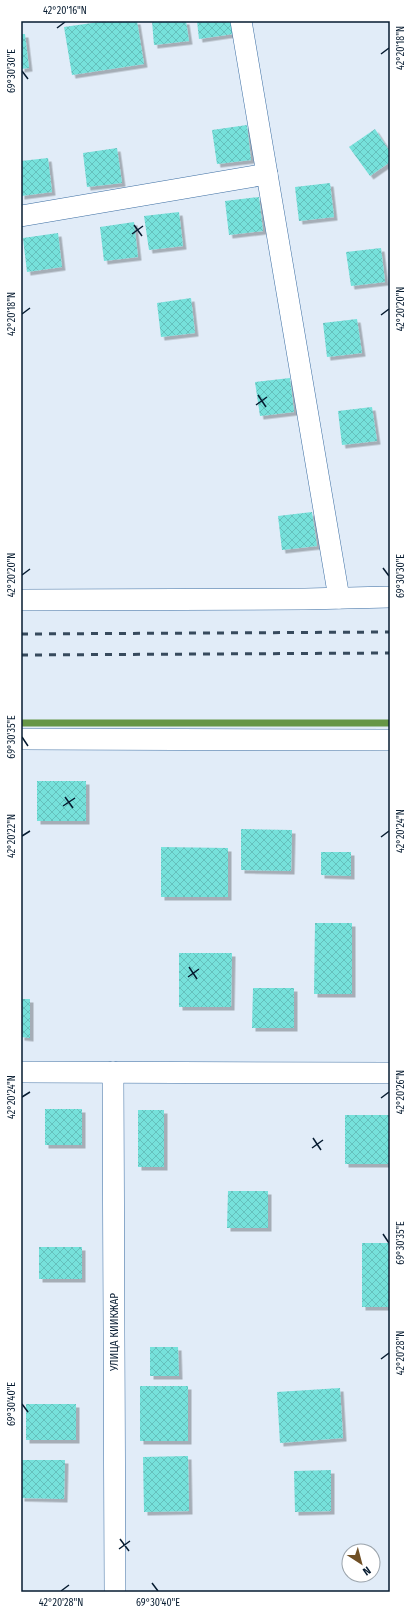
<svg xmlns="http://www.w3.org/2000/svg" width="411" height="1613" viewBox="0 0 411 1613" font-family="'Fira Sans Condensed',sans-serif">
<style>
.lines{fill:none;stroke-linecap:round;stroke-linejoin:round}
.stream{stroke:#669646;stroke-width:7}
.building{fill:url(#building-cross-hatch);filter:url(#shadow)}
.street-casing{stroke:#3b6da2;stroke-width:22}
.street{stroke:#fff;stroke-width:21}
.rail{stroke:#374a5d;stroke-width:3;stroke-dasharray:7 7;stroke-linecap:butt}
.ticks{fill:none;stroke:#061b30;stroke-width:1.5}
.labels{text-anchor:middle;stroke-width:3;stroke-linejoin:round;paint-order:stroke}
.street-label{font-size:11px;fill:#061b30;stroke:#fff}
.neatline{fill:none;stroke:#061b30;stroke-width:1.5}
.ticks-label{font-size:10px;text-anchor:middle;fill:#061b30}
</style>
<defs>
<pattern id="building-cross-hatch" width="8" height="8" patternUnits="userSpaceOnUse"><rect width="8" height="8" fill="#76e1db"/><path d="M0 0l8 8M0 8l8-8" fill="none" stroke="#65c0bc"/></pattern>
<filter id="shadow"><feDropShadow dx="3.5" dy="3.5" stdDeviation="0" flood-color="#0004"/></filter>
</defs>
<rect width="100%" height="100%" fill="#e1ecf8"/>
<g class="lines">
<path class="stream" d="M21,723H390"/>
</g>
<g class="building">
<path d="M106,21H137L144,64L72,75L64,27Z"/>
<path d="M152,21H186L189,41L154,45Z"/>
<path d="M197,21H231L233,34L199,39Z"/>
<path d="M21,34H25L29,68L21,69Z"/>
<path d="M247,125L251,160L217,164L212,130Z"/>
<path d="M375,129L390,152V162L370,176L349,147Z"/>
<path d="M117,148L122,183L87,187L83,153Z"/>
<path d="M48,158L52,192L21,196V161Z"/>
<path d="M330,183L334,217L299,221L295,187Z"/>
<path d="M259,197L263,231L229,235L225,201Z"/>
<path d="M179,212L183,246L149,250L144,216Z"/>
<path d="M134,222L138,257L104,261L100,227Z"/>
<path d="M58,233L62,267L27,272L23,238Z"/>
<path d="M381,248L385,282L351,286L346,252Z"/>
<path d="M191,298L195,333L161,337L157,303Z"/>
<path d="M357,319L362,353L327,357L323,323Z"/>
<path d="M290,378L294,412L260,416L255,382Z"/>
<path d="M372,407L377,441L342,445L338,411Z"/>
<path d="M312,512L317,546L282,550L278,516Z"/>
<rect x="37" y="781" width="49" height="40"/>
<path d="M241,829L292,830L291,871L241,870Z"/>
<path d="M161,847L228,848V897H161Z"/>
<path d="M321,852H351V876L321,875Z"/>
<path d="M315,923H352V994H314Z"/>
<path d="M179,953H232L231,1007H179Z"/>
<path d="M253,988H294V1028H252Z"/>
<path d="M21,999H30V1038L21,1037Z"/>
<rect x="45" y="1109" width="37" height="36"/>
<rect x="138" y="1110" width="26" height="57"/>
<rect x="345" y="1115" width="45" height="49"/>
<path d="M228,1191H268V1228H227Z"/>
<rect x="362" y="1243" width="28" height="64"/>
<rect x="39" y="1247" width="43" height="32"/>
<path d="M150,1347H178L179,1376H150Z"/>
<rect x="140" y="1386" width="48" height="55"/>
<path d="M340,1388L343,1438L280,1443L277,1392Z"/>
<rect x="26" y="1404" width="50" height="36"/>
<path d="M188,1456L189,1511L144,1512L143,1457Z"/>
<path d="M21,1460H65L64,1499L21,1498Z"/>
<path d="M331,1470V1511L295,1512L294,1471Z"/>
</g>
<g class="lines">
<g class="street-casing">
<g id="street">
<path d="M241,21L339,598"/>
<path d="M21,216L267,174"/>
<path d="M21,600L305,599L390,597"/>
<path d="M21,739L390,740"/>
<path d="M21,1072L390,1073"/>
<path d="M113,1072L115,1592"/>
</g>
</g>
<use href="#street" class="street"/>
<g class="rail">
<path d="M21,634L390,632"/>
<path d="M21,655L390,653"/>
</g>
</g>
<path class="ticks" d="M57,28L65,22M381,54L389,48M22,71L28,79M134,225L142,236M132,234L143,226M22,314L30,308M381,315L389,309M258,395L266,407M256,405L267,397M383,568L389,576M22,575L30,569M22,737L28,746M65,797L73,808M63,806L75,798M22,836L30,831M381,837L389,831M189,967L197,979M188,977L199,969M22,1097L30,1092M381,1098L389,1092M313,1138L321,1150M312,1148L323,1140M383,1234L389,1243M381,1359L389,1353M22,1404L28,1412M120,1539L129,1551M119,1549L130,1541M152,1583L158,1591M61,1591L69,1585"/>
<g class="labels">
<g class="street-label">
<text transform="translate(114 1332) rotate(-90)" y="4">УЛИЦА КИИКЖАР</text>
</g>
</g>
<rect width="411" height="1613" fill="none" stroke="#ffffff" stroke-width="44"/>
<g transform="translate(361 1563) rotate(144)"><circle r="19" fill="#ffffff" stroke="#9ba4ac"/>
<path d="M0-3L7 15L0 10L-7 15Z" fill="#6f4f25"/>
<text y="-6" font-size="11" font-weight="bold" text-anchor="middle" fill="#061b30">N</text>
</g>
<rect x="22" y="22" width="367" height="1569" class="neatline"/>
<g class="ticks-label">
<text x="65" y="14">42°20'16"N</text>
<text transform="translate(400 48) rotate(-90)" y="4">42°20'18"N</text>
<text transform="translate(11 71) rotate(-90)" y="4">69°30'30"E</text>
<text transform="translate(400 309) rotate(-90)" y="4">42°20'20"N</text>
<text transform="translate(11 314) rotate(-90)" y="4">42°20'18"N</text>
<text transform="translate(11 575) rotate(-90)" y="4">42°20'20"N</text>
<text transform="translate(400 576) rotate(-90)" y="4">69°30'30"E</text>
<text transform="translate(11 737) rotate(-90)" y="4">69°30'35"E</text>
<text transform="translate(400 831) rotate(-90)" y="4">42°20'24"N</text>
<text transform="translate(11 836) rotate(-90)" y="4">42°20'22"N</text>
<text transform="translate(400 1092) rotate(-90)" y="4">42°20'26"N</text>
<text transform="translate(11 1097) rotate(-90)" y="4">42°20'24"N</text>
<text transform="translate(400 1243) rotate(-90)" y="4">69°30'35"E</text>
<text transform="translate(400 1353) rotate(-90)" y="4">42°20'28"N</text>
<text transform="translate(11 1404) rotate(-90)" y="4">69°30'40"E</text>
<text x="61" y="1606">42°20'28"N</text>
<text x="158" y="1606">69°30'40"E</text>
</g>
</svg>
